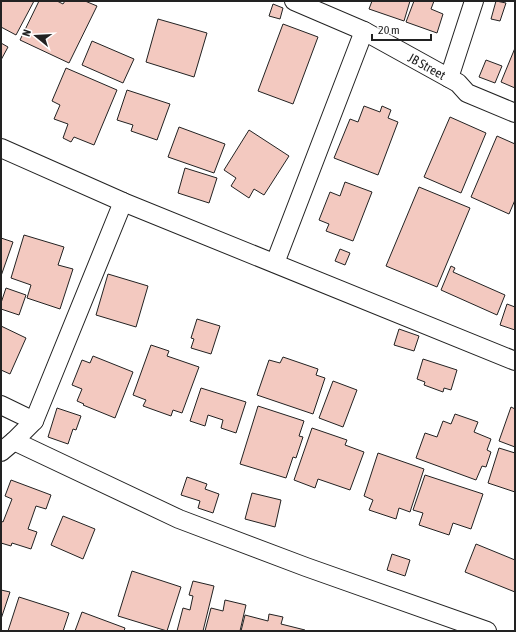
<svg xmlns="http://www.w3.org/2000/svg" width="516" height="632" viewBox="0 0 516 632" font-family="'Asap Condensed',sans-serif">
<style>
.building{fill:#f3c9c0;stroke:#222}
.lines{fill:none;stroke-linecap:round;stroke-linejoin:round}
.minor-casing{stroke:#222;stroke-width:20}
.minor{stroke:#fff;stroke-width:18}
.labels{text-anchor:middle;stroke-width:3;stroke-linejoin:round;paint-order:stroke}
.street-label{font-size:13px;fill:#222;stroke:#fff}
</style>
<rect width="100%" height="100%" fill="#fff"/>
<g class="building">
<path d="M1,1H34L16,35L1,27Z"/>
<path d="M39,1H57L63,4L65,1H85L97,6L69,63L20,40Z"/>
<path d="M372,1H410L404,21L369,9Z"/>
<path d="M414,1H434L431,9L443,14L437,33L406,22Z"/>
<path d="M496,1L506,3L500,21L491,19Z"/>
<path d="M273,4L283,8L280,19L269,16Z"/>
<path d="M158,19L207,33L194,77L146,62Z"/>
<path d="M283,24L318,37L293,104L258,91Z"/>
<path d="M92,41L134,59L123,83L82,65Z"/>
<path d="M1,43L8,47L1,60Z"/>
<path d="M515,48V88L501,82Z"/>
<path d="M486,60L502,66L495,83L479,77Z"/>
<path d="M66,68L117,90L94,145L74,137L71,142L63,138L68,124L54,119L60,105L52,101Z"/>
<path d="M127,90L170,104L157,140L131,131L133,125L117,120Z"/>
<path d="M364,106L380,112L382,106L391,110L388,118L398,122L378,175L334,158L350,119L358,122Z"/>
<path d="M450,117L486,133L461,193L424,177Z"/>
<path d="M179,127L225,144L214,173L168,157Z"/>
<path d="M249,130L289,156L264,195L254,189L249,198L231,186L236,178L224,170Z"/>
<path d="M497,136L515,144V200L509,214L471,197Z"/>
<path d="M185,168L217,178L209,203L178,193Z"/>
<path d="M345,182L372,192L353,241L326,231L329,224L319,220L330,192L340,196Z"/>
<path d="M419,187L470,208L437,287L386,266Z"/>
<path d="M24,235L64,247L58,265L73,269L60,309L27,298L31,285L11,278Z"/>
<path d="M1,238L13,242L1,276Z"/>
<path d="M340,249L350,253L345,265L335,261Z"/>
<path d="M451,266L455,268L453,272L505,295L497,315L441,290Z"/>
<path d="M108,274L148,286L136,327L96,315Z"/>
<path d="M6,288L26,295L19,315L1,309V303Z"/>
<path d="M507,304L515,307V330L500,325Z"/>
<path d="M197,319L220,326L211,354L191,348L194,339L191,338Z"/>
<path d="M1,326L26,338L10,374L1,370Z"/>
<path d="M399,329L419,336L414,351L394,345Z"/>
<path d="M151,345L169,351L167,356L199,367L182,413L173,410L171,416L143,406L146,400L133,395Z"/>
<path d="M93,356L133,372L115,418L83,405L84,404L77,401L82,389L72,385L82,360L90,363Z"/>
<path d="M283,357L318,369L316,375L325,378L313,414L257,395L269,360L280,363Z"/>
<path d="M423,359L457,370L451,390L444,388L443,392L424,385L425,382L417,379Z"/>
<path d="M333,381L357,390L343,427L319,418Z"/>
<path d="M201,388L246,402L236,433L221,428L223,420L208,415L205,426L190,421Z"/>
<path d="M258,406L304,421L299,436L303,437L296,458L293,457L286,478L240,464Z"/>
<path d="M511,407L515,409V447L499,441Z"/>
<path d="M57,408L81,416L76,430L73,429L68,444L48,437Z"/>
<path d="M455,414L478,422L474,432L491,439L487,450L491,452L486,467L482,466L476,480L416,458L425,433L437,437L443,421L451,424Z"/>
<path d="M312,428L347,440L345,445L364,452L350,490L318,479L315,488L294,480Z"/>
<path d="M499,448L515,453V492L488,483Z"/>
<path d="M378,453L424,469L410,512L399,508L396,519L369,510L373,500L364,496Z"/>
<path d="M425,475L483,494L471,529L453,523L449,535L419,525L423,513L413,510Z"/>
<path d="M187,477L207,484L205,489L219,494L213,513L198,508L200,501L181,495Z"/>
<path d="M11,480L51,495L46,509L36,506L28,529L37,532L31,549L12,543L11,546L1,543V521L3,522L12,499L5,496Z"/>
<path d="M252,493L281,500L275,527L245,519Z"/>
<path d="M63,516L95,529L83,559L51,545Z"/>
<path d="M476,544L515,560V592L465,572Z"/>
<path d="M392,554L410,560L405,576L387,570Z"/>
<path d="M132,571L181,587L167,631L118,616Z"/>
<path d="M193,581L214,586L203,631H177L183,608L190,610L193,596L189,595Z"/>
<path d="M1,590L10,592L1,619Z"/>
<path d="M19,597L69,613L63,631H8Z"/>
<path d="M225,600L246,605L240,631H205L211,608L223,611Z"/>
<path d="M82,612L125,628L124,631H75Z"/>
<path d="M269,614L283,617L281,624L305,630V631H241L245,615L268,621Z"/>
</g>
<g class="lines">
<g class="minor-casing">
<g id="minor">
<path d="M294,1L364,31L458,83L467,93L515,113"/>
<path d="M449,78L474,1"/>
<path d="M1,148L123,202L515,361"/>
<path d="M275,263L364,31"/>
<path d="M1,405L34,421"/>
<path d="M14,441L179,519L306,567L487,631"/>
<path d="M1,452L14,441L34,421L123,202"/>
</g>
</g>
<use href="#minor" class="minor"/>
</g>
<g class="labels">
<g class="street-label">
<text transform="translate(427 66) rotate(29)" y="5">JB Street</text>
</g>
</g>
<rect width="516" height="632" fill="none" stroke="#222222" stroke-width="4"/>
<g transform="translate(36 36) rotate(288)" stroke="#ffffff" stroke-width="3" paint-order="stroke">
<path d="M0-3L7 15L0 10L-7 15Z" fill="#222222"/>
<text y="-6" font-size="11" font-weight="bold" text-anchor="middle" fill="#222222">N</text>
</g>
<path d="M372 34v6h59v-6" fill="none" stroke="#222222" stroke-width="2"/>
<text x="378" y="34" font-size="12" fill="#222222" stroke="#ffffff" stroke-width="3" paint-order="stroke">20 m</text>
</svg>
